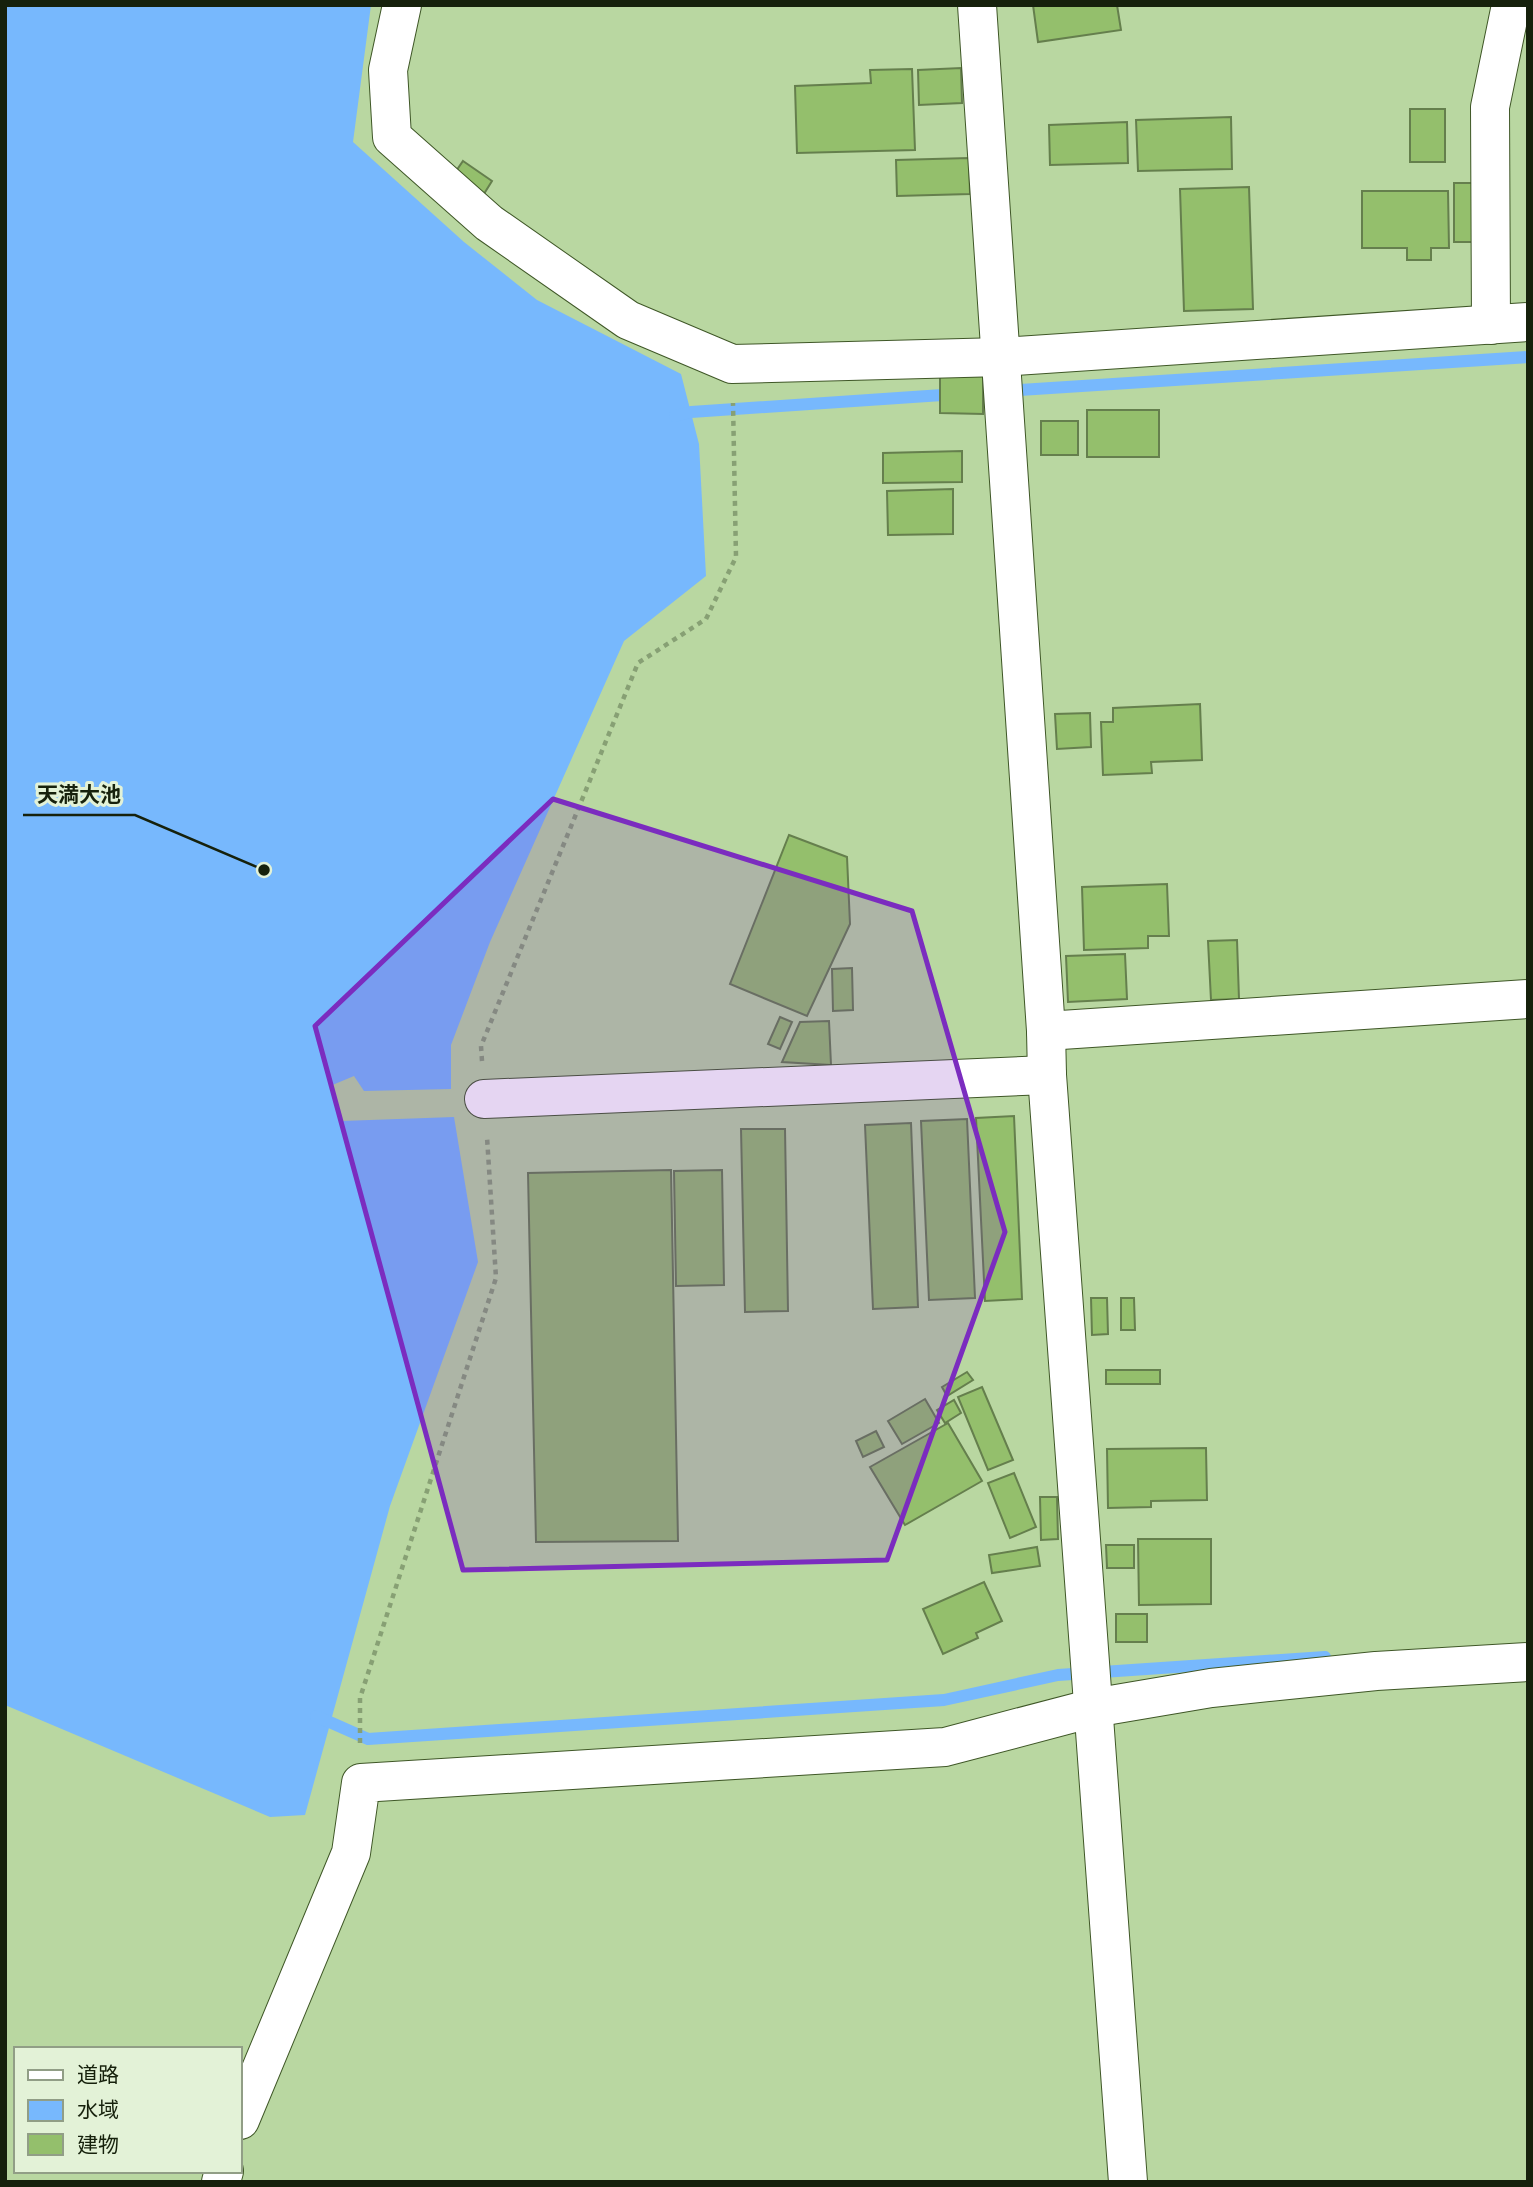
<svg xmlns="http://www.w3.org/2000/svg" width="1533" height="2187" viewBox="0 0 1533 2187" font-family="Roboto,'Noto Sans JP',sans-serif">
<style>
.water{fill:#77b8fd}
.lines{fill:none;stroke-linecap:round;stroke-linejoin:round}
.stream{stroke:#77b8fd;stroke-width:12}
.building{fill:#94bf6c;stroke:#657f4d;stroke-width:2}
.minor-casing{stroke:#3f5727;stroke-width:40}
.path{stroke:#87a074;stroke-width:4.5;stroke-dasharray:5 5;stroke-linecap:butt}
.minor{stroke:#fff;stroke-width:38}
.marked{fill:#7b2cbf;fill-opacity:0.2;stroke:#7b2cbf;stroke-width:5;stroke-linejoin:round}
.leader{fill:none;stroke:#16210c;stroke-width:2.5}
.callout-dot{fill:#16210c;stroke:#e3f2d7;stroke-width:2.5}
.callout-label{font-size:21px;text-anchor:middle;font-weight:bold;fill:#16210c;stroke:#e3f2d7;stroke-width:6;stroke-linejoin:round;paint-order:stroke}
</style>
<rect width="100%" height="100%" fill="#b9d7a1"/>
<path class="water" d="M5,5H371L353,142L464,242L537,300L681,374L699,444L706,576L624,641L490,942L451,1045V1089L364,1091L354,1076L330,1086L342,1121L454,1117L478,1262L390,1506L305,1815L270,1817L5,1705Z"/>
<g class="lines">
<g class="stream">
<path d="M1006,391L1528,357"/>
<path d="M675,416L691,412L957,394"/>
<path d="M316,1716L368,1739L944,1700L1058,1675L1325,1657"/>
</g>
</g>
<g class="building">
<path d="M1033,5H1117L1121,30L1038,42Z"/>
<path d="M961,68L962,103L919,105L918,70Z"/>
<path d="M912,69L915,150L797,153L795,86L871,83L870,70Z"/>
<rect x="1410" y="109" width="35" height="53"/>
<path d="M1231,117L1232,169L1138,171L1136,120Z"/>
<path d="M1127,122L1128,163L1050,165L1049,125Z"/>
<path d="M969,158L970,194L897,196L896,160Z"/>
<path d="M463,161L492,181L482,197L452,177Z"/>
<rect x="1454" y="183" width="28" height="59"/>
<path d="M1249,187L1253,309L1184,311L1180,189Z"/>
<path d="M1362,191H1448L1449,248H1431V260H1407V248H1362Z"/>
<path d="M940,372H983V414L940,413Z"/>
<rect x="1087" y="410" width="72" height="47"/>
<rect x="1041" y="421" width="37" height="34"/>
<path d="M962,451V482L883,483V453Z"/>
<path d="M953,489V534L888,535L887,491Z"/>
<path d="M1200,704L1202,760L1151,762L1152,773L1103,775L1101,722H1113V708Z"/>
<path d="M1090,713L1091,747L1057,749L1055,714Z"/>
<path d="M789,835L847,857L850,924L807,1016L730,984Z"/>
<path d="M1167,884L1169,936H1148V948L1084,950L1082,887Z"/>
<path d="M1237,940L1239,999L1211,1000L1208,941Z"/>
<path d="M1125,954L1127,999L1068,1002L1066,956Z"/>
<path d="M852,968L853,1010L833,1011L832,969Z"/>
<path d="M780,1017L792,1022L780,1049L768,1044Z"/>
<path d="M829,1021L831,1065L782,1062L800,1022Z"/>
<path d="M1014,1116L1022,1299L985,1301L976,1118Z"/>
<path d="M967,1119L975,1298L929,1300L921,1121Z"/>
<path d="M911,1123L918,1307L873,1309L865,1125Z"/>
<path d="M741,1129H785L788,1311L745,1312Z"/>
<path d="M671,1170L678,1541L536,1542L528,1173Z"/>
<path d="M722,1170L724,1285L676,1286L674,1171Z"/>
<path d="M1091,1298H1107L1108,1334L1092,1335Z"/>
<path d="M1121,1298H1134L1135,1330H1121Z"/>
<rect x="1106" y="1370" width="54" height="14"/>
<path d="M967,1372L973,1380L947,1396L942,1387Z"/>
<path d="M982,1387L1013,1460L988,1470L958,1397Z"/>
<path d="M925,1399L939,1423L902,1444L888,1421Z"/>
<path d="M954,1400L961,1413L945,1423L937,1410Z"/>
<path d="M948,1423L982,1481L905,1525L870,1467Z"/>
<path d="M876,1431L884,1447L863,1457L856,1441Z"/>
<path d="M1206,1448L1207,1500L1151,1501V1507L1108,1508L1107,1449Z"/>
<path d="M1014,1473L1036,1527L1010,1538L988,1483Z"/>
<path d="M1040,1497H1057L1058,1539L1041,1540Z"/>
<path d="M1138,1539H1211V1604L1139,1605Z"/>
<path d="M1106,1545H1134V1568H1107Z"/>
<path d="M1037,1547L1040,1566L992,1573L989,1555Z"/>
<path d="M984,1582L1002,1621L976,1633L978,1638L943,1654L923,1609Z"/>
<rect x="1116" y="1614" width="31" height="28"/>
</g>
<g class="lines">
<g class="minor-casing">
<g id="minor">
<path d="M402,5L388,70L392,137L489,223L628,320L732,364L1002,357L1528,322"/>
<path d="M977,5L1046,1031L1047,1075L1128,2182"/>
<path d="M1491,325L1490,107L1511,5"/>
<path d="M1046,1031L1528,999"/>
<path d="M484,1099L1047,1075"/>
<path d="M240,2120L351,1853L361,1783L945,1747L1093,1708L1211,1688L1376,1671L1528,1662"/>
<path d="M221,2182L224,2171"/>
</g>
</g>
<g class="path">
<path d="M482,1061L481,1046L638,663L706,619L736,557L733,403"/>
<path d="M360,1743V1698L496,1278L487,1137"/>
</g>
<use href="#minor" class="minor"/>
</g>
<path class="marked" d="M553,799L912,911L1005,1232L887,1560L463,1570L315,1026Z"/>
<path class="leader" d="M264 870L135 815H23"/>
<circle class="callout-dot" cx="264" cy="870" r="7"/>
<g class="callout-label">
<text x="79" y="802">天満大池</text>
</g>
<rect width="1533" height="2187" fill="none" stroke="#16210c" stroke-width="14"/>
<rect x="14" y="2047" width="228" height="126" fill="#e3f2d7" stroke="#919e86" stroke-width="2"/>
<rect x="28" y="2070" width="35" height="10" fill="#ffffff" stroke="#919e86" stroke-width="2"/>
<text x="77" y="2082" font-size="21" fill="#16210c">道路</text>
<rect x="28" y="2100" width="35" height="21" fill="#77b8fd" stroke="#919e86" stroke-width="2"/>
<text x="77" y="2117" font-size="21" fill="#16210c">水域</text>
<rect x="28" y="2134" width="35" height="21" fill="#94bf6c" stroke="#919e86" stroke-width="2"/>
<text x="77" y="2152" font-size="21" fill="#16210c">建物</text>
</svg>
